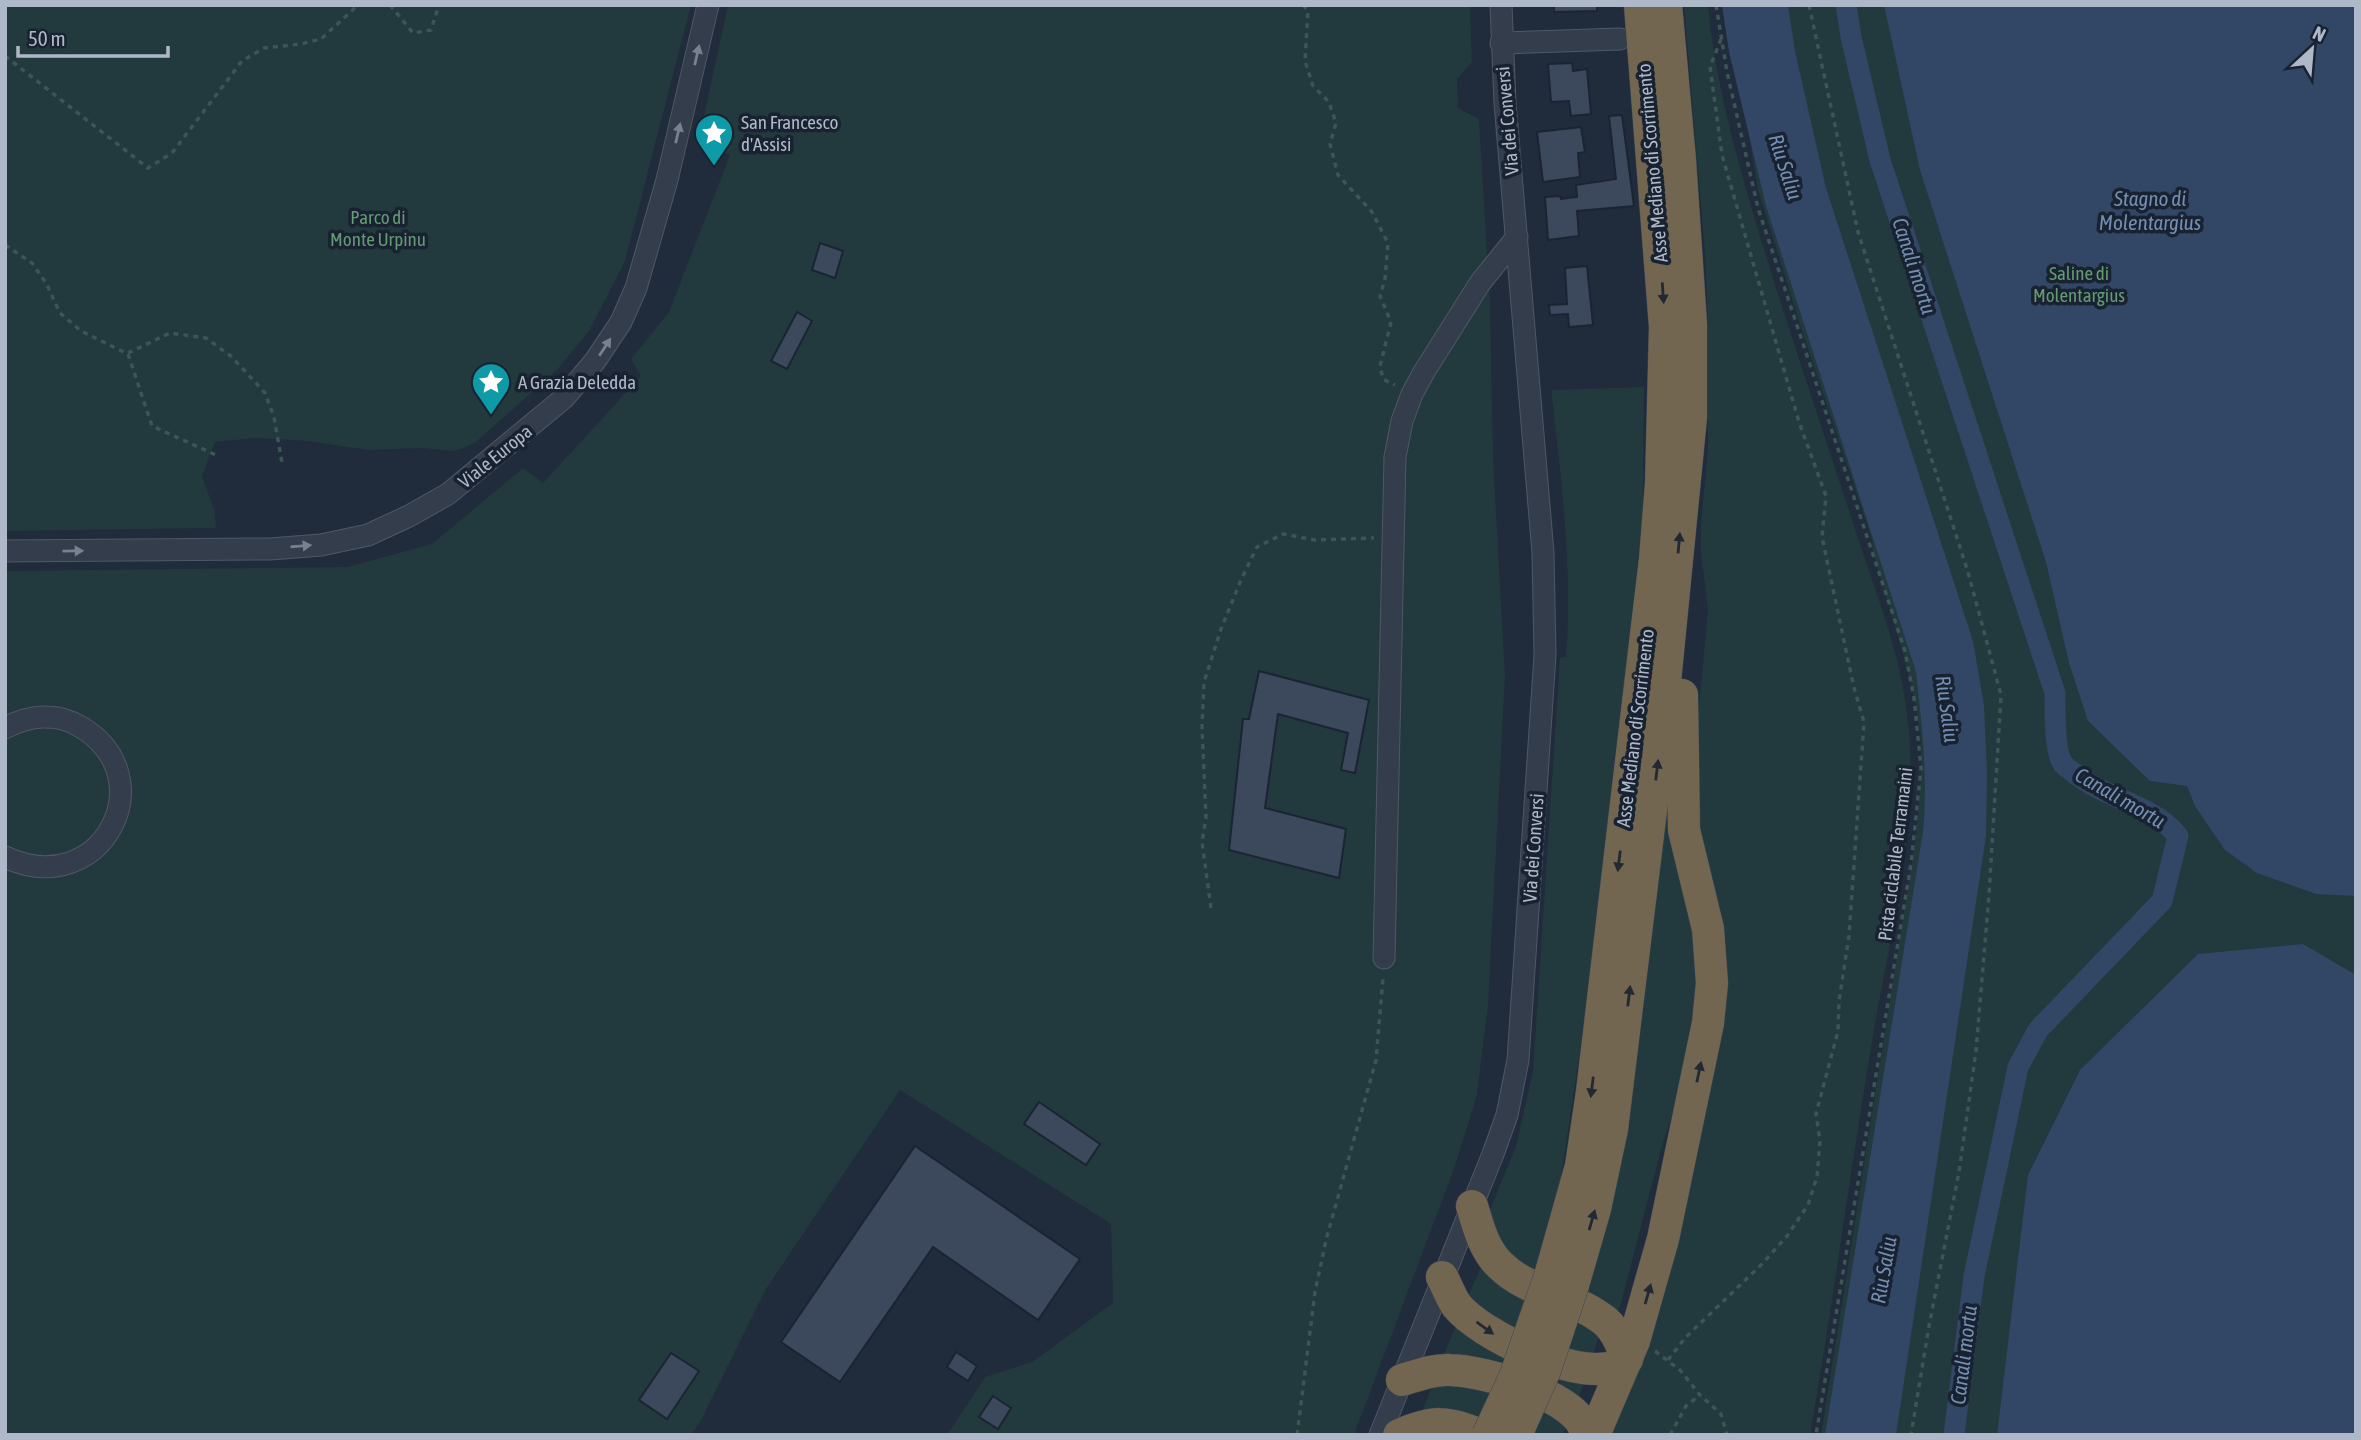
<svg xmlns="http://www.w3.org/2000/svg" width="2361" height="1440" viewBox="0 0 2361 1440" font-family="'Asap Condensed',sans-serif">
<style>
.green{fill:#22393d}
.water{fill:#324665}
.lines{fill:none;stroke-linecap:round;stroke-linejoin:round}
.canal{stroke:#324665;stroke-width:21}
.building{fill:#3c495c;stroke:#1b2433;stroke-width:2}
.minor-casing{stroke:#4f5867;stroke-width:23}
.highway-casing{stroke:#3f4857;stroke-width:33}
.path{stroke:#3d5557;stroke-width:3.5;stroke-dasharray:5 5;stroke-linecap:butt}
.minor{stroke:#343d4c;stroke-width:21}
.highway{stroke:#736650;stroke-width:32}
.highway-bridge-casing{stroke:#3f4857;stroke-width:33;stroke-linecap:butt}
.highway-bridge{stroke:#736650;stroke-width:32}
.oneway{fill:#788190}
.oneway2{fill:#222934}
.labels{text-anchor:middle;stroke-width:7;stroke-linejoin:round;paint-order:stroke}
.street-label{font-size:19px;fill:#afb8c8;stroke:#192231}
.poi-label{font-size:19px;fill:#afb8c8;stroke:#192231;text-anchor:start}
.park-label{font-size:19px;fill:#649b72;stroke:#192231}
.water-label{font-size:21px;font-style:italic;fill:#748eb2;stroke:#192231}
</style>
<rect width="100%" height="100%" fill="#202b3c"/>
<g class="green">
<path d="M5,5H691L625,261L589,331L557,370L476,442L464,448L452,451L424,448L368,450L308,441L255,438L215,442L202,476L214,509L216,528L5,531Z"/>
<path d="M728,5H1470L1472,62L1457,79L1458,108L1479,119L1490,302L1493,455L1505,677L1488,1005L1477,1095L1455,1166L1354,1435H947L985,1377L1032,1362L1113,1303L1111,1224L900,1090L766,1289L701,1420L691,1435H5V571L347,567L432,544L523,468L543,483L641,376L631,359L669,312L730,155L698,143Z"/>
<path d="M1684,5H1708C1716,88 1740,170 1764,249C1793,343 1825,436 1855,529C1873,585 1896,641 1905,699C1924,813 1891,929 1872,1042C1850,1173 1833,1304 1810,1435H1610L1717,1032L1696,850L1695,749L1708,610L1701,553V523L1708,448V326L1705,253Z"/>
<path d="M1728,5H2356V1435H1821L1916,837C1919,804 1924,757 1919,724C1910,666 1889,610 1873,553L1872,539L1801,328L1758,190Z"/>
<path d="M1644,387L1643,512L1620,728L1582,1037L1560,1185L1534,1274L1507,1256L1490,1224V1210L1516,1146L1533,1071L1560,657H1566C1573,567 1561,479 1551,390Z"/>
<path d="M1668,807L1673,808L1702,962L1689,1061L1662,1146L1619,1311L1613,1313L1584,1295L1650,939Z"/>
<path d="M1484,1260L1602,1324L1593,1356L1510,1332L1468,1296Z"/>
<path d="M1459,1319L1586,1377L1579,1397L1574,1400L1443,1356Z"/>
<path d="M1451,1377L1570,1420L1562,1435H1519L1422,1411L1434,1382Z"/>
</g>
<g class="water">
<path d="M1722,5H1788L1795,51L1826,188L1973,641L1984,705L1987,772L1986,836L1896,1435H1825L1923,832C1928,778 1922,726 1916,672L1766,206L1729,52Z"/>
<path d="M1884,5H2356V896L2316,894L2257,873L2225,850L2195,806L2187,786L2150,781L2088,721L2069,663L2046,562L1920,170Z"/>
<path d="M2303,944L2356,975V1435H1997L2028,1175L2080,1070L2198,954Z"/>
</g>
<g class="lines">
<path class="canal" d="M1846,5L1851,37L1880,160L2055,693C2055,709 2054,751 2063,764C2066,768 2072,771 2076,774C2108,800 2152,804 2178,836L2162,901L2038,1030L2018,1067L1974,1276L1954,1435"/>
</g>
<g class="building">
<path d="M1554,5H1597V11L1554,12Z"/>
<path d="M1572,63L1573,71L1587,69L1591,114L1571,116L1569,101L1551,102L1548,64Z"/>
<path d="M1622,115L1634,206L1577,211L1579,236L1548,240L1545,197L1560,196L1561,199L1577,197L1576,185L1616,179L1609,116Z"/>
<path d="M1581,127L1585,152L1578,153L1580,177L1543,182L1537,132Z"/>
<path d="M820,243L843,251L835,278L812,270Z"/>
<path d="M1587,266L1593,325L1569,327L1568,314L1550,315L1549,305L1567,304L1565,268Z"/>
<path d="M797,312L812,321L787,369L771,361Z"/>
<path d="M1259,671L1369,700L1355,773L1341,770L1348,733L1278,714L1265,808L1346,829L1339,878L1229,850L1243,719H1249Z"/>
<path d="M1039,1102L1100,1144L1086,1165L1024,1124Z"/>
<path d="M915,1146L1080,1259L1038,1320L933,1247L840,1382L781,1342Z"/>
<path d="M956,1352L977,1366L968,1381L947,1367Z"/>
<path d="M671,1353L699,1371L667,1419L639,1400Z"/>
<path d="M993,1396L1011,1408L998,1429L979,1417Z"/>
</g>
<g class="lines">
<g class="minor-casing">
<g id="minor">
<path d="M1501,43L1620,39"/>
<path d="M5,551L270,549L321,545L368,535L409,516L448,494L564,398L595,361L621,322L636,288L667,180L708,5"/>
<path d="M5,728C29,715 57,712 81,727C166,778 101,902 5,857"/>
<path d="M1384,958L1395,457L1402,421L1412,394L1424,372L1480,283L1517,237"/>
<path d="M1380,1435L1493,1154L1507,1115L1518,1060L1545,655L1543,553L1505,103L1501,5"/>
</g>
</g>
<g class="highway-casing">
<g id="highway">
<path d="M1472,1206C1478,1226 1484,1250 1500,1265C1528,1293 1570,1295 1601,1318C1615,1327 1621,1344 1627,1359"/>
<path d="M1550,1276L1581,1166L1592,1092L1655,559L1661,484L1665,327L1640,5"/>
<path d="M1442,1277C1447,1286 1451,1298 1457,1306C1482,1336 1569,1376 1608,1368C1614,1367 1622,1362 1627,1359"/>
<path d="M1573,1285L1595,1209L1612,1129L1658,753L1691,417V324L1680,160L1666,5"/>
<path d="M1402,1380C1418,1375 1434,1369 1450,1370C1483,1371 1583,1396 1586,1435"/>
<path d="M1399,1435C1435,1420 1445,1421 1481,1435"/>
<path d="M1594,1435L1634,1341L1663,1239L1708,1023L1712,983L1708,929L1684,830L1682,695"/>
</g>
</g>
<g class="path">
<path d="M390,5L413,33L431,30L439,5"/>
<path d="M1303,5L1308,11L1305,61L1313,86L1329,102L1336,123L1330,144L1338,175L1372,212L1388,243L1385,279L1380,296L1391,322L1380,366L1383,379L1395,385"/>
<path d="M1716,5L1727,72L1758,208L1905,651L1914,698L1921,768L1911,864L1816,1435"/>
<path d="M1809,5L1858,232L1968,572L2001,695L1989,895L1976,1051L1959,1172L1929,1326L1911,1435"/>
<path d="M5,56L148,168L172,153L242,61L264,48L301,44L321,39L358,5"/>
<path d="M5,245L32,263L46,283L60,313L81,331L128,354L152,426L216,455"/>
<path d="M128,353L170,333L206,338L232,357L265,393L274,417L282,463"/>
<path d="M1211,908L1202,842L1206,818L1202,727L1204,682L1221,629L1241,580L1257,547L1283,534L1315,540L1374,538"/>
<path d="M1655,1351L1680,1370L1700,1395L1721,1414L1727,1435"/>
<path d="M1668,1360L1685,1338L1762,1264L1787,1236L1808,1205L1817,1177L1820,1141L1816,1114L1838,1031L1839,1001L1849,936L1864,722L1854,688L1822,537L1826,496L1799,422L1722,155L1710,67L1721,39"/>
<path d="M1297,1435L1315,1292L1326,1240L1376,1060L1383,978"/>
<path d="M1670,1435L1686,1406L1700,1395"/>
</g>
<use href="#minor" class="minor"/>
<use href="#highway" class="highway"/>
<g class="highway-bridge-casing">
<g id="highway-bridge">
<path d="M1488,1435L1515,1377L1550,1276"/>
<path d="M1516,1435L1545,1370L1573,1285"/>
</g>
</g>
<use href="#highway-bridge" class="highway-bridge"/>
</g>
<defs><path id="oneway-solid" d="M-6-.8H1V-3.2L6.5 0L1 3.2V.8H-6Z" transform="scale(1.75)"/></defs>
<g class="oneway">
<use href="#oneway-solid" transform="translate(697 55) rotate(-77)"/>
<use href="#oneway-solid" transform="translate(678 133) rotate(-77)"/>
<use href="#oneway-solid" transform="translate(605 347) rotate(-57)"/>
<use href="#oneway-solid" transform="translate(301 546) rotate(-5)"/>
<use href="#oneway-solid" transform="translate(73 551) rotate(-1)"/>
</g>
<g class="oneway2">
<use href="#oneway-solid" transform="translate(1663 293) rotate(86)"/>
<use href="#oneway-solid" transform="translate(1679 543) rotate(-85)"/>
<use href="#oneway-solid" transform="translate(1657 770) rotate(-83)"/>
<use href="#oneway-solid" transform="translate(1619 861) rotate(97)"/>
<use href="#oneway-solid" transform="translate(1629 996) rotate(-83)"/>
<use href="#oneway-solid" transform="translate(1699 1072) rotate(-78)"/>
<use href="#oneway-solid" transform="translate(1592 1087) rotate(97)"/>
<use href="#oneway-solid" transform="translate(1592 1220) rotate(-74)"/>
<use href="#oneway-solid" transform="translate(1648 1294) rotate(-74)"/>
<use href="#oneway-solid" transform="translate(1485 1328) rotate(36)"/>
</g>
<defs>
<g id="sight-pin" transform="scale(2.0125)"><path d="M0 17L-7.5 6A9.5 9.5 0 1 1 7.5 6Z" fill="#0f9aa8" stroke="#192231"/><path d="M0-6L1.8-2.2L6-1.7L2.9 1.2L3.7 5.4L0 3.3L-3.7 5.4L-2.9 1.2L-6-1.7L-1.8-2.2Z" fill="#fff"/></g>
</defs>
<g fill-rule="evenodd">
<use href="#sight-pin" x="714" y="133"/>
<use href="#sight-pin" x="491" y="382"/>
</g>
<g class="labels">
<g class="street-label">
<text transform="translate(1507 121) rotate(-95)" y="7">Via dei Conversi</text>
<text transform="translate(1652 163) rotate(-95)" y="7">Asse Mediano di Scorrimento</text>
<text transform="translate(495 456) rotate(-39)" y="7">Viale Europa</text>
<text transform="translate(1635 728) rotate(-83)" y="7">Asse Mediano di Scorrimento</text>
<text transform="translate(1533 848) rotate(-86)" y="7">Via dei Conversi</text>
<text transform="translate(1895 854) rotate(-83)" y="7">Pista ciclabile Terramaini</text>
</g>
<g class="poi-label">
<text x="741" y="129">San Francesco<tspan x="741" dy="22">d'Assisi</tspan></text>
<text x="518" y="389">A Grazia Deledda</text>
</g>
<g class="park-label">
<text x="378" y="224">Parco di<tspan x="378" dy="22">Monte Urpinu</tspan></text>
<text x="2079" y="280">Saline di<tspan x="2079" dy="22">Molentargius</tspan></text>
</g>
<g class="water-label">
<text transform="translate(1785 167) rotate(72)" y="7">Riu Saliu</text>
<text x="2150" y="206">Stagno di<tspan x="2150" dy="24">Molentargius</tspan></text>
<text transform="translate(1914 266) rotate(72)" y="7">Canali mortu</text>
<text transform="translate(1947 709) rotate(82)" y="7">Riu Saliu</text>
<text transform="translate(2120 798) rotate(30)" y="7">Canali mortu</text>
<text transform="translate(1884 1270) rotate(-80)" y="7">Riu Saliu</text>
<text transform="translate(1964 1355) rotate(-83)" y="7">Canali mortu</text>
</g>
</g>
<rect width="2361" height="1440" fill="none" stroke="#afb8c8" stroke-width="14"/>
<g transform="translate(2312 49) rotate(26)" stroke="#192231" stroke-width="5" paint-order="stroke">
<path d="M0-5L12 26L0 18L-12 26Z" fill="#afb8c8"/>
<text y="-10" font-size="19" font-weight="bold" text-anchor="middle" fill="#afb8c8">N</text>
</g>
<path d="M18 46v10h150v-10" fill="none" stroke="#afb8c8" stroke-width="3.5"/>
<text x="28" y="46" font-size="21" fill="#afb8c8" stroke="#192231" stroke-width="5" paint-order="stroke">50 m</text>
</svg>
